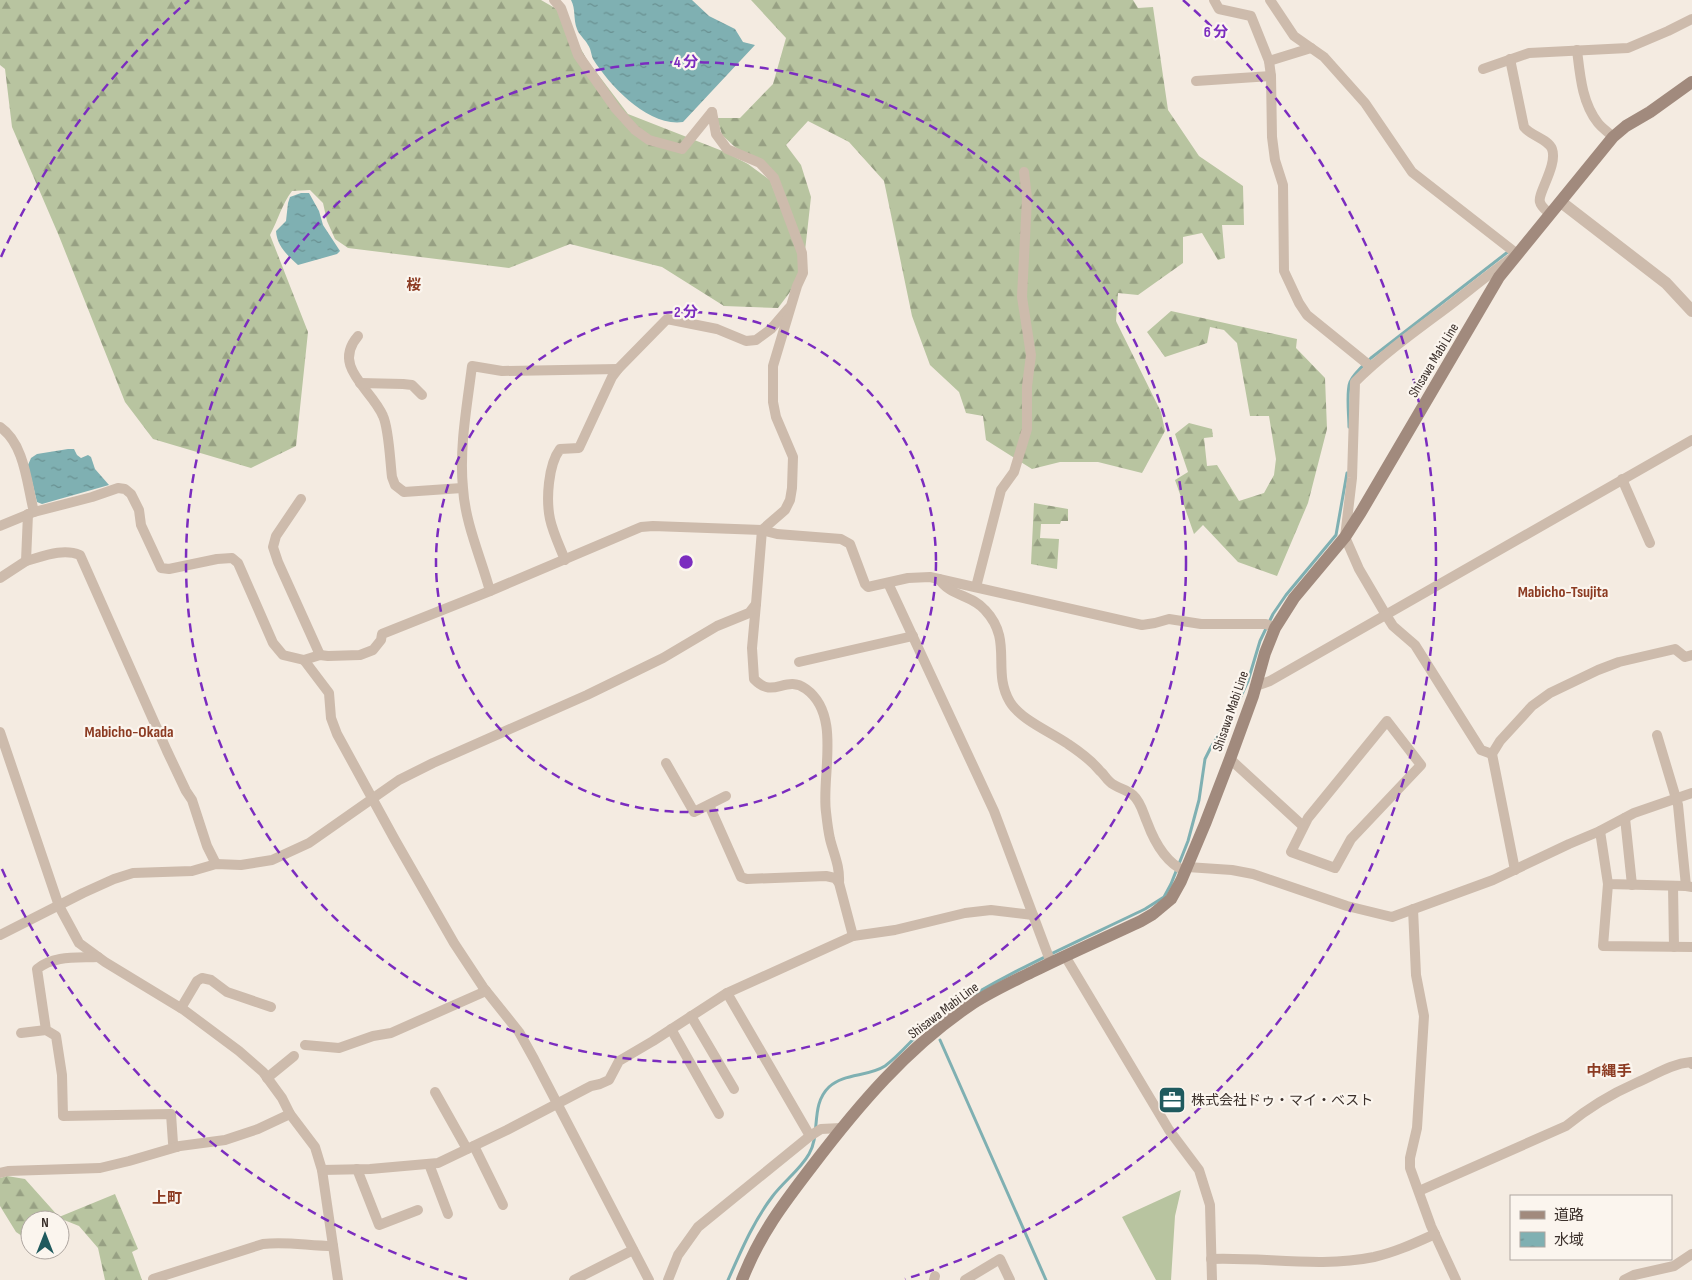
<svg xmlns="http://www.w3.org/2000/svg" width="1692" height="1280" viewBox="0 0 1692 1280" font-family="'Sofia Sans Condensed','Noto Sans JP',sans-serif">
<style>
.grass{fill:#b8c4a0}
.forest{fill:url(#forest-firs)}
.water{fill:url(#water-ripples)}
.lines{fill:none;stroke-linecap:round;stroke-linejoin:round}
.stream{stroke:#7fb0b2;stroke-width:3}
.minor{stroke:#cdbbac;stroke-width:10}
.tertiary{stroke:#cdbbac;stroke-width:12}
.secondary{stroke:#a18a7d;stroke-width:12}
.ring{fill:none;stroke:#7b2cbf;stroke-width:2.5;stroke-dasharray:9 6}
.labels{text-anchor:middle;stroke-width:4.5;stroke-linejoin:round;paint-order:stroke}
.street-label{font-size:14px;fill:#3b302b;stroke:#fbf5ee}
.poi-label{font-size:14px;fill:#3b302b;stroke:#fbf5ee;text-anchor:start}
.neighbourhood-label{font-size:15px;font-weight:bold;fill:#8c3b22;stroke:#fbf5ee}
.quarter-label{font-size:16px;font-weight:bold;fill:#8c3b22;stroke:#fbf5ee}
.centre{fill:#7b2cbf;stroke:#fbf5ee;stroke-width:2.5}
.ring-label{font-size:15px;text-anchor:middle;font-weight:bold;fill:#7b2cbf;stroke:#fbf5ee;stroke-width:4.5;stroke-linejoin:round;paint-order:stroke}
</style>
<defs>
<pattern id="forest-firs" width="22" height="20" patternUnits="userSpaceOnUse" patternTransform="scale(1.25)"><rect width="22" height="20" fill="#b8c4a0"/><path d="M5 1l3.5 6h-7zM16 11l3.5 6h-7z" fill="#97a083"/></pattern>
<pattern id="water-ripples" width="26" height="14" patternUnits="userSpaceOnUse" patternTransform="scale(1.25)"><rect width="26" height="14" fill="#7fb0b2"/><path d="M2 4q2-2 4 0t4 0M15 11q2-2 4 0t4 0" fill="none" stroke="#699091"/></pattern>
</defs>
<rect width="100%" height="100%" fill="#f4ebe1"/>
<path class="grass" d="M1181,1190L1175,1216L1171,1280H1156L1122,1217Z"/>
<g class="forest">
<path d="M0,0H541L560,11L587,60L628,114L725,152L748,164L770,180L798,253L799,272L790,292L778,308L724,306L662,267L570,244L509,268L348,248L335,239L327,221L323,203L310,190L292,191C282,204 278,220 270,235L308,332L296,446L251,468L153,439L125,402L59,236L12,127L5,69L0,65Z"/>
<path d="M751,0H1133L1138,8L1153,7L1168,110L1199,156L1243,186L1244,225H1222L1225,258L1218,260L1202,233L1183,237V263L1138,295L1118,293L1116,321L1161,412L1165,431L1142,473L1098,462H1060L1032,469L986,440L983,416L966,413L959,392L930,365L912,316L884,181L849,142L808,121L786,145L801,165L811,197L805,251L777,175L735,147L722,135L717,118H740L773,84L786,38Z"/>
<path d="M1171,311L1297,339L1296,348L1325,378L1327,429L1308,503L1277,576L1238,562L1203,525L1194,534L1175,480L1188,472L1175,434L1189,423L1212,429L1213,437L1204,438L1207,466L1217,465L1239,501L1264,493L1274,475L1276,459L1269,416H1250L1237,343L1224,330L1210,327L1207,343L1165,357L1147,332Z"/>
<path d="M1034,503L1068,509V521H1061L1060,524H1041L1040,538L1059,539L1057,569L1031,564Z"/>
<path d="M7,1176L25,1179L59,1217L115,1194L138,1249L132,1252L142,1280H105L98,1248L79,1226L59,1218L54,1220H30V1232L22,1236L16,1232L0,1206V1178Z"/>
</g>
<g class="water">
<path d="M571,0H692L709,16L735,29L743,42L755,45L683,122C648,127 610,86 593,59C591,54 591,49 588,45C585,39 579,35 577,29C573,19 576,9 571,0Z"/>
<path d="M301,193H309L319,211L323,225L340,251L337,254L298,265C287,255 277,246 276,231L286,221L288,203L290,197Z"/>
<path d="M68,449H74L77,455L81,458L88,455L91,457L95,469L109,485L42,504L37,502L28,465L31,458L37,454Z"/>
</g>
<g class="lines">
<g class="stream">
<path d="M1349,427C1349,415 1346,392 1350,382C1354,373 1364,365 1371,358L1509,251"/>
<path d="M940,1040L1046,1280"/>
<path d="M728,1280C741,1251 753,1222 772,1197C783,1182 800,1170 809,1154C821,1134 810,1105 829,1087C844,1073 868,1077 885,1066C904,1052 918,1031 938,1017C1002,974 1075,943 1145,909L1164,897L1171,884L1188,841L1199,800L1205,759L1211,747L1234,711L1248,681L1260,641L1273,614L1286,595L1336,535L1347,473"/>
</g>
<g class="minor">
<path d="M554,0L561,8L578,55L616,109L635,130L649,140L682,149L712,112"/>
<path d="M1214,0L1219,9L1251,16L1269,61L1271,76L1272,137L1275,160L1283,185L1284,271L1299,303L1307,315L1370,366"/>
<path d="M1270,0L1294,36L1324,57L1365,103L1412,172L1517,254C1493,271 1471,289 1449,306C1417,330 1383,354 1355,382L1352,478L1345,537L1359,569L1386,615L1393,626L1415,645L1481,750L1492,754"/>
<path d="M1577,50C1580,75 1582,103 1598,123C1602,128 1608,132 1613,137"/>
<path d="M1510,59L1524,127C1531,136 1548,139 1552,149C1558,165 1537,194 1540,202C1541,207 1547,211 1550,214"/>
<path d="M1269,61L1311,48"/>
<path d="M1483,69L1529,53L1628,48L1668,31L1692,19"/>
<path d="M1196,81L1271,76"/>
<path d="M358,336C331,367 372,389 383,416C389,429 390,461 392,477L395,485L404,492L462,488"/>
<path d="M360,383L403,384L412,385L422,395"/>
<path d="M0,427C25,444 27,485 34,512"/>
<path d="M1622,479L1650,543"/>
<path d="M301,499L276,536L273,547L278,562L320,655"/>
<path d="M0,526L34,512L92,497L118,488L125,489L131,494L139,510L141,525L161,568L169,569L217,559L232,558L238,563L273,643L283,655L304,660L320,655L328,656L360,655L373,650L381,640L382,634L490,591L641,527L653,526L762,530L777,534L841,539L850,544L865,584L868,587L908,578L930,577L1142,625L1155,623L1169,619L1201,624H1266L1275,628"/>
<path d="M565,560C560,547 553,533 550,519C546,500 548,465 560,449L579,448L612,377L618,369L667,319L717,329L746,341L756,340L771,329L789,308"/>
<path d="M26,561C44,556 63,548 80,555L167,751L186,791L192,800L207,846L216,864"/>
<path d="M0,578L26,561L28,514"/>
<path d="M939,579C951,597 971,594 985,610C1014,641 991,670 1010,702C1021,720 1051,732 1068,744C1080,752 1091,760 1100,771C1104,774 1106,779 1110,782C1116,788 1126,789 1133,795C1141,802 1143,813 1147,822C1154,841 1166,863 1185,871"/>
<path d="M888,583L994,811L1051,963"/>
<path d="M976,587L1001,490L1014,472L1027,429V386L1031,355L1022,297L1027,198L1024,172"/>
<path d="M490,591C481,558 465,523 463,488C459,448 467,406 472,366L502,371L618,369"/>
<path d="M756,604L752,648L754,679C774,700 785,674 806,689C842,715 821,776 826,812C827,821 828,830 830,839C834,855 840,866 839,883"/>
<path d="M304,660L329,693L331,718L337,734L395,840L454,943L483,987L519,1032L534,1059L649,1280"/>
<path d="M799,662L913,636"/>
<path d="M1256,686L1270,681L1692,440"/>
<path d="M1387,721L1421,765L1351,839L1335,868L1291,852L1308,818Z"/>
<path d="M0,732L59,906L79,943L105,962L184,1010L239,1051L263,1072L282,1098L290,1114L315,1147L322,1170L338,1280"/>
<path d="M1657,735L1678,805L1686,886L1692,887"/>
<path d="M1230,759L1303,826"/>
<path d="M666,763L694,812L726,796"/>
<path d="M709,805L741,877L747,879L826,876L835,878L839,883L853,936"/>
<path d="M1625,818L1632,885"/>
<path d="M1600,831L1608,884L1686,886"/>
<path d="M1187,867L1232,870L1253,874L1347,906L1392,917L1493,880L1569,844L1600,831L1634,813L1692,793"/>
<path d="M1515,870L1492,754L1500,741L1532,706L1550,693L1598,670L1619,662L1675,649L1685,657L1692,655"/>
<path d="M1608,884L1603,946L1692,947"/>
<path d="M1673,886L1674,947"/>
<path d="M1413,909L1416,975L1424,1016L1417,1128L1410,1158V1168L1431,1226L1456,1280"/>
<path d="M0,935L83,893L114,879L133,873L192,871L216,864L241,865L272,860L309,843L399,780L433,763L587,695L663,658L717,626L749,613L756,604L762,530L785,510L790,500L792,488L793,457L776,417L773,402V366L797,286L803,273L802,253L774,178L760,163L727,149L716,134L712,112"/>
<path d="M1065,956L1169,1130L1199,1170L1210,1205L1212,1280"/>
<path d="M98,957C77,958 54,955 37,969L46,1030L56,1036L62,1075L63,1116L171,1114L173,1143L177,1147"/>
<path d="M727,993L810,1136"/>
<path d="M181,1008L197,981L202,978L211,980L227,992L271,1007"/>
<path d="M691,1016L734,1089"/>
<path d="M671,1029L719,1114"/>
<path d="M21,1033L46,1030"/>
<path d="M305,1045L339,1048L373,1036L391,1033L486,991"/>
<path d="M267,1078L294,1056"/>
<path d="M435,1092L467,1149"/>
<path d="M474,1146L503,1205"/>
<path d="M429,1164L448,1214"/>
<path d="M357,1169L379,1225L418,1210"/>
<path d="M322,1170L370,1169L438,1163L507,1130L591,1086L600,1084L609,1080L619,1061L653,1041L727,993L853,936L895,930L965,913L991,910L1033,915"/>
<path d="M0,1173L8,1171L100,1168L129,1161L180,1146L225,1140L258,1129L290,1114"/>
<path d="M1419,1191L1566,1126C1588,1108 1611,1094 1636,1083C1655,1075 1670,1064 1691,1062L1692,1064"/>
<path d="M1211,1259C1265,1257 1320,1268 1374,1257C1396,1252 1415,1243 1435,1234"/>
<path d="M153,1279L263,1244C286,1241 309,1246 333,1246"/>
<path d="M574,1280L633,1250"/>
<path d="M668,1280L678,1255L698,1227L810,1136L821,1129L841,1128"/>
<path d="M934,1280L935,1276"/>
<path d="M965,1280L1000,1259L1010,1280"/>
<path d="M1624,1280L1634,1275L1674,1266L1692,1254"/>
</g>
<path class="tertiary" d="M1561,202L1666,283L1692,311"/>
<path class="secondary" d="M742,1280C760,1234 783,1204 813,1165C858,1106 907,1048 969,1006C988,993 1010,983 1032,972C1068,954 1105,938 1141,921L1153,914L1171,899L1181,881L1205,824L1230,759L1253,696L1265,653L1275,628L1294,598L1345,537L1361,512L1499,277L1613,137L1626,126L1650,112L1692,82"/>
</g>
<g class="ring">
<circle cx="686" cy="562" r="250"/>
<circle cx="686" cy="562" r="500"/>
<path d="M467 1279A750 750 0 0 1 1 867M1 257A750 750 0 0 1 189 0M1183 0A750 750 0 0 1 905 1279"/>
</g>
<defs>
<g id="office-square" transform="scale(1.4375)"><rect x="-9" y="-9" width="18" height="18" rx="4" fill="#1f5a5e" stroke="#fbf5ee"/><path d="M-6-3h4V-5.5h4V-3h4V5H-6ZM-1-4.5V-3h2v-1.5ZM-6 0V1H6V0Z" fill="#fff"/></g>
</defs>
<g fill-rule="evenodd">
<use href="#office-square" x="1172" y="1100"/>
</g>
<g class="labels">
<g class="street-label">
<text transform="translate(1433 360) rotate(-59)" y="5">Shisawa Mabi Line</text>
<text transform="translate(1230 711) rotate(-71)" y="5">Shisawa Mabi Line</text>
<text transform="translate(943 1010) rotate(-37)" y="5">Shisawa Mabi Line</text>
</g>
<g class="poi-label">
<text x="1191" y="1105">株式会社ドゥ・マイ・ベスト</text>
</g>
<g class="neighbourhood-label">
<text x="414" y="290">桜</text>
<text x="1609" y="1076">中縄手</text>
<text x="167" y="1203">上町</text>
</g>
<g class="quarter-label">
<text x="1563" y="597">Mabicho-Tsujita</text>
<text x="129" y="737">Mabicho-Okada</text>
</g>
</g>
<circle cx="686" cy="562" r="8" class="centre"/>
<g class="ring-label">
<text x="1216" y="37">6 分</text>
<text x="686" y="67">4 分</text>
<text x="686" y="317">2 分</text>
</g>
<rect x="1510" y="1195" width="162" height="65" fill="#fbf5ee" stroke="#aea6a0"/>
<rect x="1520" y="1211" width="25" height="8" fill="#a18a7d" stroke="#aea6a0"/>
<text x="1554" y="1220" font-size="15" fill="#3b302b">道路</text>
<rect x="1520" y="1232" width="25" height="15" fill="url(#water-ripples)" stroke="#aea6a0"/>
<text x="1554" y="1245" font-size="15" fill="#3b302b">水域</text>
<g transform="translate(45 1235)"><circle r="24" fill="#fbf5ee" stroke="#aea6a0"/>
<path d="M0-4L9 19L0 12L-9 19Z" fill="#1f5a5e"/>
<text y="-8" font-size="14" font-weight="bold" text-anchor="middle" fill="#3b302b">N</text>
</g>
</svg>
